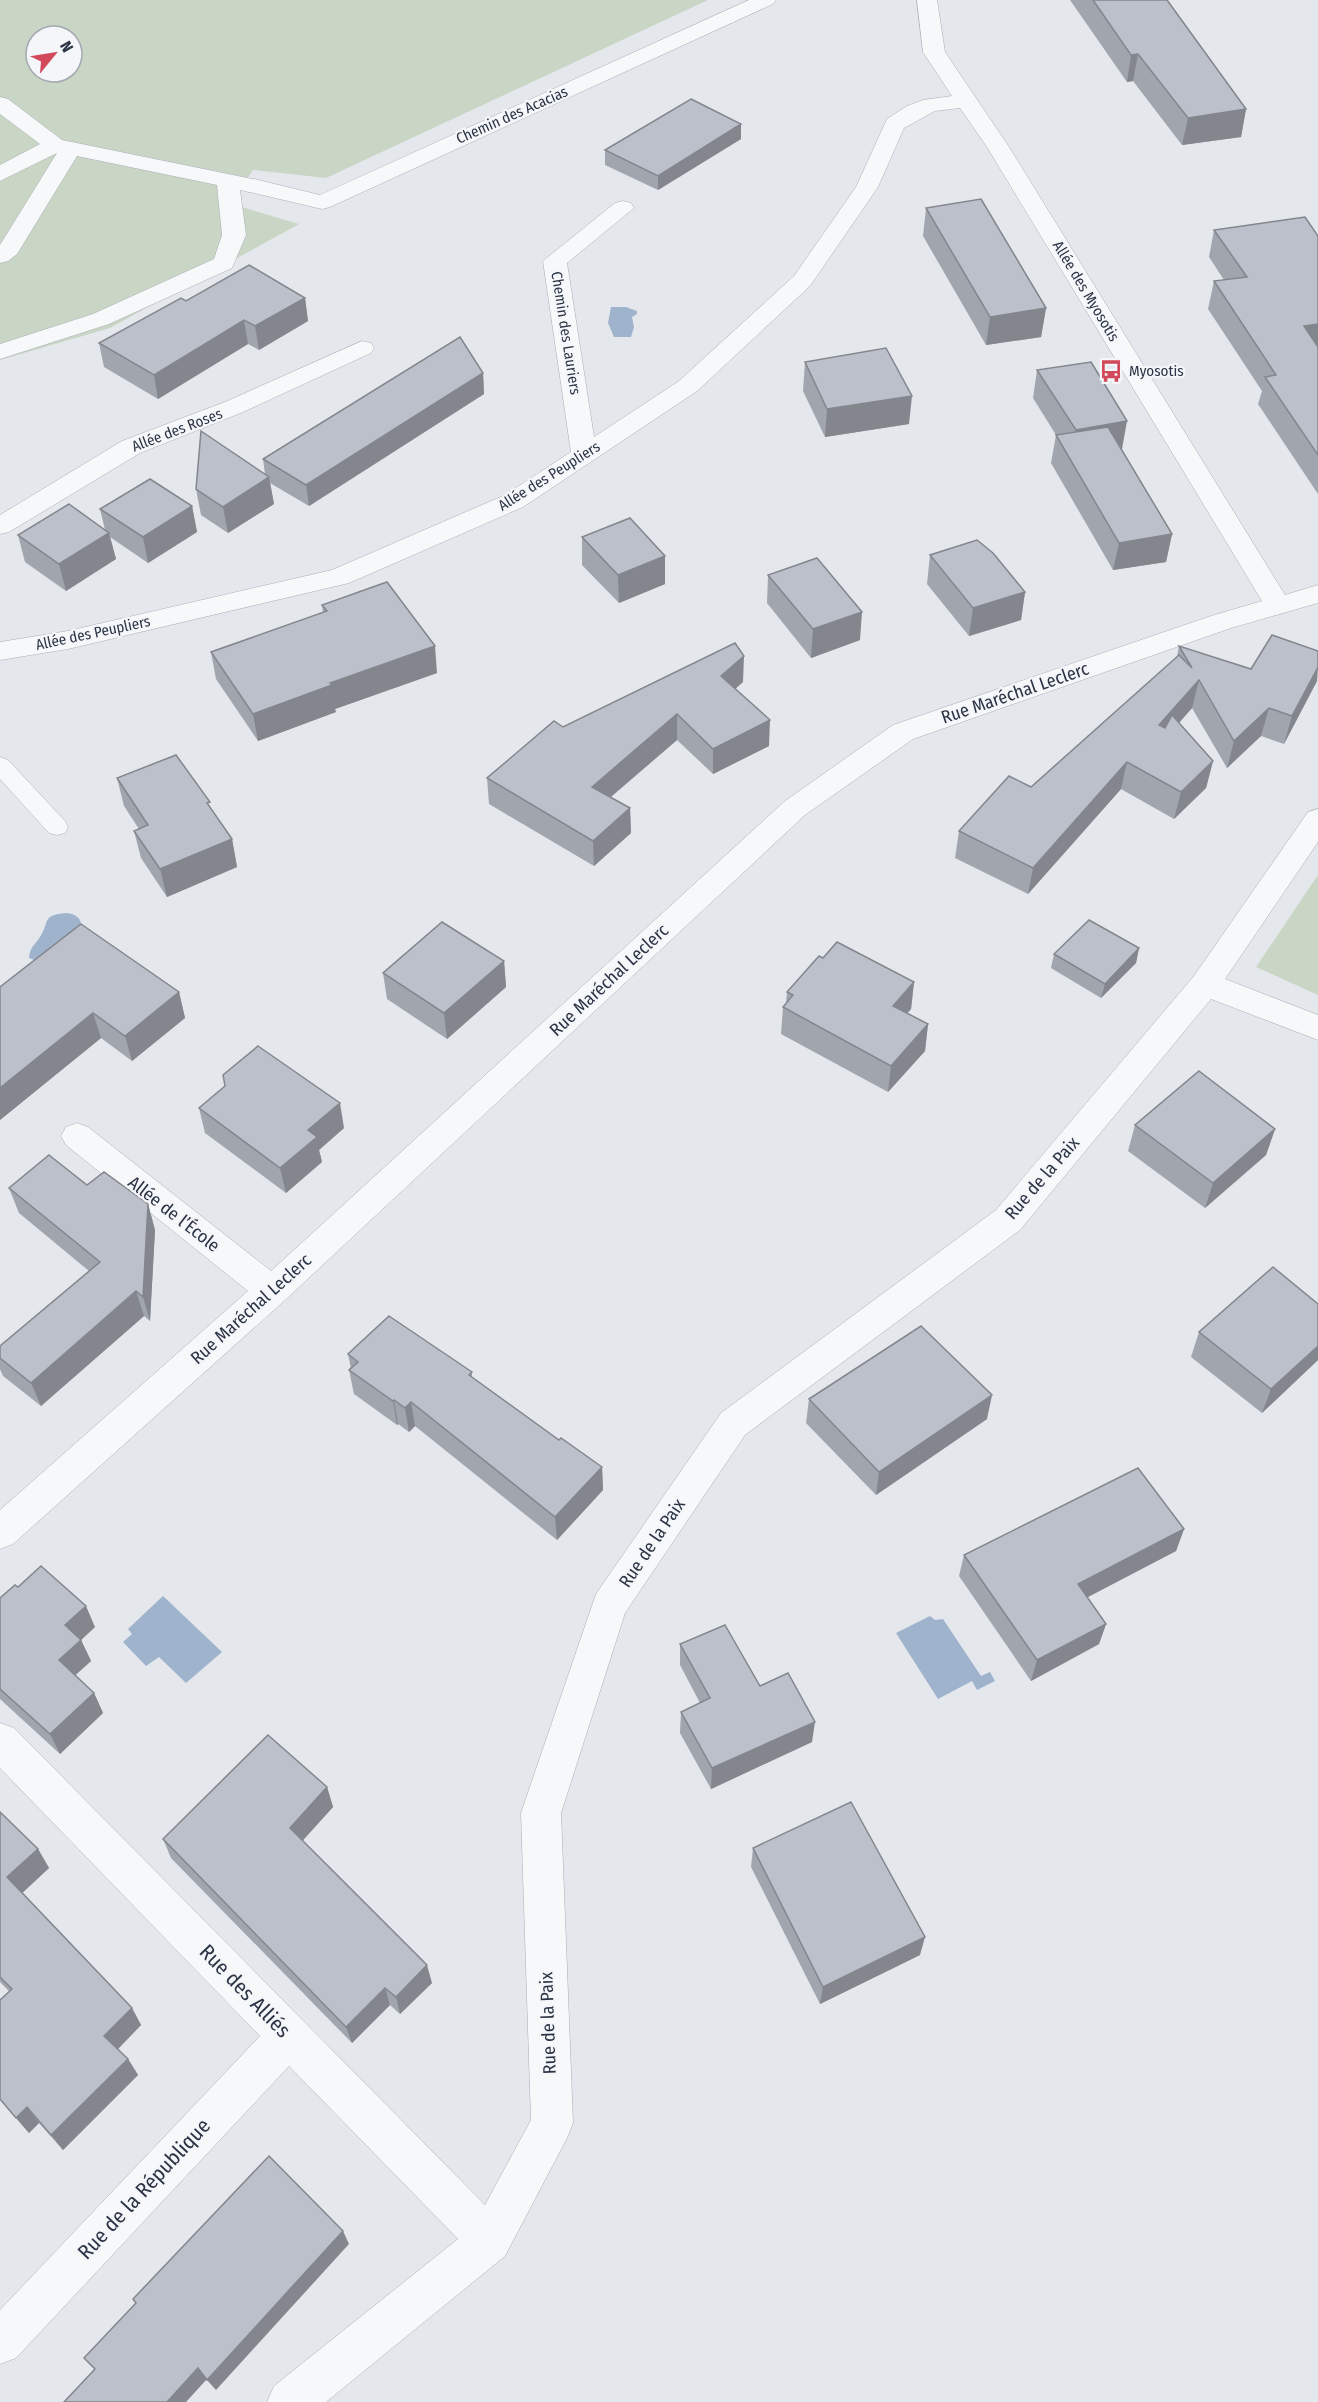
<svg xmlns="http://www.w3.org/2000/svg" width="1318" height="2402" viewBox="0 0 1318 2402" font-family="'Fira Sans Condensed',sans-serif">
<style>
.green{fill:#c9d6c5;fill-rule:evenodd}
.water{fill:#9fb4cc}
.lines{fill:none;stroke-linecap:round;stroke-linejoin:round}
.service-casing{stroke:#a9aeb7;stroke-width:1}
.pedestrian-casing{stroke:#a9aeb7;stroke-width:1}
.minor-casing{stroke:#a9aeb7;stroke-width:1}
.service{fill:#f7f8fa;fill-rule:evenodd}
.pedestrian{fill:#f7f8fa;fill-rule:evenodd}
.minor{fill:#f7f8fa;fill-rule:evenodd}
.wall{fill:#a1a5ae}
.shaded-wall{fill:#83868d}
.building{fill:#bbc0ca;stroke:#83868d;stroke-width:1.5}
.labels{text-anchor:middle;stroke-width:4.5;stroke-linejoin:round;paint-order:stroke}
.far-street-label{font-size:15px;fill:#2b3445;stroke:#f4f6f9}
.far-poi-label{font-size:15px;fill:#2b3445;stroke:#f4f6f9;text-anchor:start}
.street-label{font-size:18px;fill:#2b3445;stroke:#f4f6f9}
.near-street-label{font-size:21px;fill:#2b3445;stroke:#f4f6f9}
</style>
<rect width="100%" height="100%" fill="#e4e7ec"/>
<g class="green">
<path d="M0,0H708L326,178L253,170L231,204L299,224L110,328L0,360ZM36,36H72V72H36Z"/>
<path d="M1318,875V995L1256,967Z"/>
</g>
<g class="water">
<path d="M611,307H626L637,311V314L632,317L634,327L631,337H614L608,323Z"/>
<path d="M66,913C76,914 82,918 81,928L37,961L29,958C30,947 34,946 40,937C50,922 41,915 66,913Z"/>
<path d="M163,1596L222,1652L186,1683L159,1657L146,1666L123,1642L132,1634L128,1629Z"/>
<path d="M930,1616L935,1620L943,1619L981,1676L990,1672L995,1681L977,1690L972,1681L938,1699L896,1633Z"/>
</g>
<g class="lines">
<g class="service-casing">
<path id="service" d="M0,757L8,760L65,821L68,827L65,833L57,835L49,833L0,779Z"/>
</g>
<g class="pedestrian-casing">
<path id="pedestrian" d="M0,97L8,99L62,140L257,180L260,185L257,190L249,192L240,190L246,235L232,268L109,324L0,359V344L93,314L214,259L222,235L217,185L77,156L17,254L8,261L0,263V245L57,153L0,181V165L40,144L0,114Z"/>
</g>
<g class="minor-casing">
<g id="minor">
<path d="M749,0H776L773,4L330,207L322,209L254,193L246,191L243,186L246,181L254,179L320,195Z"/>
<path d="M917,0H937L945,52L1009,147L1285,595L1318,585V603L1231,628L913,739L805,815L284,1301L13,1544L0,1549V1510L248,1291L66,1145L61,1136L66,1127L77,1123L88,1127L271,1271L785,801L893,725L1211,616L1262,601L987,147L960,108L935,111L904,128L878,187L810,286L697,391L523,507L349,583L68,649L0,660V642L68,631L332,570L505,495L571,452L543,261L615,203L623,201L631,203L634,208L567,263L594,437L679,381L794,276L856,187L887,119L907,106L923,100L952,96L923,52Z"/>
<path d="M362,341L371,343L374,348L371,353L243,412L140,453L9,532L0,534V515L122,441L225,402Z"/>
<path d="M1318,809V842L1225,979L1318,1015V1040L1211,999L1020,1230L745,1435L625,1613L561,1813L573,2123L567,2138L505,2256L326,2402H267L274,2386L458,2239L289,2066L16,2358L0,2364V2310L260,2036L0,1768V1723L14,1728L485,2205L531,2120L521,1813L596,1594L721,1413L996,1210L1194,976L1308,812Z"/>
</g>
</g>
<use href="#service" class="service"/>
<use href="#pedestrian" class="pedestrian"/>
<use href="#minor" class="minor"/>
</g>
<g class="wall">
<path d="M1070,0H1167L1246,109L1241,137L1182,145L1133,81L1127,82Z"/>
<path d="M741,124V139L658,190L605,165V150Z"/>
<path d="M926,208L1046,308L1041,337L986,345L923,236Z"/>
<path d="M1214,230L1318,236V494L1258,404L1262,391L1208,309L1214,281L1224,280L1209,257Z"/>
<path d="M305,298L308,321L259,350L248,344L158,399L104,367L99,343L186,301Z"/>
<path d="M805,362L909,424L825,437L803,391Z"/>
<path d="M1037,370L1121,449L1172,534L1166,562L1113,570L1051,463L1056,435L1033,398Z"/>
<path d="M483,373L484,394L309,506L270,483L274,504L228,533L201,515L196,489L265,474L263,459Z"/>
<path d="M192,506L197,532L148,563L110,537L116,559L66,591L25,562L18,535L105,530L100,509Z"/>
<path d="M582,537L665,556V584L619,603L582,565Z"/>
<path d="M930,555L1025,592L1021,620L969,636L927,584Z"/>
<path d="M768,575L860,640L811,658L767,603Z"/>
<path d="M322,605L437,673L335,709L336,712L258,741L216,679L211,652L323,613Z"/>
<path d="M1179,646L1251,669L1318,651L1317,681L1284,744L1261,736L1227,768L1192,708L1179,723L1213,761L1206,788L1174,819L1121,789L1028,894L955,858L959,831L1031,787L1177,657Z"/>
<path d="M743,682L735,689L769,746L713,774L677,740L611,797L630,808L631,833L594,866L489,804L487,778L563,727Z"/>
<path d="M117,778L232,839L237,867L167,897L141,858L134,831L139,829L124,806Z"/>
<path d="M1139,948L1136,963L1101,998L1051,968L1054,954Z"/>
<path d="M823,958L914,982L911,1009L907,1013L928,1024L925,1051L888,1092L781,1034L783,1007L786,1003L787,992Z"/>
<path d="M504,961L506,987L447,1039L387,999L383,973Z"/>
<path d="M0,987L179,992L185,1018L132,1061L101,1038L0,1120Z"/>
<path d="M199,1108L344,1128L319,1150L322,1162L286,1193L205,1133Z"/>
<path d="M1135,1125L1275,1129L1266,1155L1205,1208L1128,1151Z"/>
<path d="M87,1185L148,1204L155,1230L150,1321L144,1316L41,1406L3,1376L0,1369V1346L89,1271L19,1213L9,1188Z"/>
<path d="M1318,1304V1360L1262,1413L1191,1357L1199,1332Z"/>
<path d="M348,1354L472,1372V1377L559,1440L602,1467L603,1490L557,1540L415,1426L409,1432L398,1424L397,1425L354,1394L349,1370L351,1369Z"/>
<path d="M809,1399L987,1419L876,1495L806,1423Z"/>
<path d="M1184,1529L1176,1551L1087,1597L1106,1624L1099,1644L1031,1681L959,1576L964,1555Z"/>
<path d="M18,1587L95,1627L81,1640L91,1661L75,1675L94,1693L103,1713L60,1754L0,1699V1598Z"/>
<path d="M680,1644L760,1686L812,1742L711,1789L680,1733L681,1712L700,1703L680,1665Z"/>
<path d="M327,1787L333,1807L302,1841L432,1983L400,2014L390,2005L352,2043L171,1858L163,1839Z"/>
<path d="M0,1812L38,1849L49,1868L22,1893L132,2008L141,2025L118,2049L128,2059L138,2075L63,2150L39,2123L29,2133L0,2099L9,1991L0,1982Z"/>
<path d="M753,1848L920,1955L820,2004L751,1867Z"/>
</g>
<g class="shaded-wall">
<path d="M1138,54L1133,81L1127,82L1131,55Z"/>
<path d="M1246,109L1241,137L1182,145L1188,118Z"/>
<path d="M741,124V139L658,190V176Z"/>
<path d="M305,298L308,321L259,350L255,326Z"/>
<path d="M1046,308L1041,337L986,345L990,317Z"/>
<path d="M244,320L248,344L158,399L154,375Z"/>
<path d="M1318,324V350L1304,326Z"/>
<path d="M483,373L484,394L309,506L306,485Z"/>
<path d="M912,396L909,424L825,437L827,409Z"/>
<path d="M1127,421L1122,449L1071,458L1076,430Z"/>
<path d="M269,477L274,504L228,533L223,507Z"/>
<path d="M192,506L197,532L148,563L143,537Z"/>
<path d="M109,533L116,559L66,591L59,564Z"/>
<path d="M1172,534L1166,562L1113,570L1119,543Z"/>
<path d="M665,556V584L619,603L618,575Z"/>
<path d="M1025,592L1021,620L969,636L973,608Z"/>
<path d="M862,612L860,640L811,658L813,629Z"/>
<path d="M435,646L437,673L335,709L336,712L258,741L253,714L330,683Z"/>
<path d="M744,656L743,682L720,702L721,676Z"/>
<path d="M1318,667L1317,681L1284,744L1292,716Z"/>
<path d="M1199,680L1192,708L1153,752L1159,725Z"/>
<path d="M1269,708L1261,736L1227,768L1234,741Z"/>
<path d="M677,714V740L593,812L592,787Z"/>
<path d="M770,720L769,746L713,774V749Z"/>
<path d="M1213,761L1206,788L1174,819L1181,792Z"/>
<path d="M1127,762L1121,789L1028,894L1033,868Z"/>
<path d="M630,808L631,833L594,866L593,841Z"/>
<path d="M232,839L237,867L167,897L160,869Z"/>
<path d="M1139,948L1136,963L1101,998L1105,984Z"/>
<path d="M504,961L506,987L447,1039L444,1013Z"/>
<path d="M914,982L911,1009L890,1033L893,1006Z"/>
<path d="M179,992L185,1018L132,1061L125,1036Z"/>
<path d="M93,1013L101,1038L0,1120V1088Z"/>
<path d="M928,1024L925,1051L888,1092L891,1066Z"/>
<path d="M340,1103L344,1128L319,1150L322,1162L286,1193L280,1168L308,1130Z"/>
<path d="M1275,1129L1266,1155L1205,1208L1213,1183Z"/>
<path d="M148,1204L155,1230L150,1321L143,1297Z"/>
<path d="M136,1291L144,1316L41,1406L31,1383Z"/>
<path d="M1318,1346V1360L1262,1413L1271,1389Z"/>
<path d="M992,1395L987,1419L876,1495L879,1472Z"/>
<path d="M394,1400L398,1424L397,1425L393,1401Z"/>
<path d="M411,1402L415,1426L409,1432L405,1408Z"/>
<path d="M602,1467L603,1490L557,1540L555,1517Z"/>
<path d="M1184,1529L1176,1551L1071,1606L1078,1584Z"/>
<path d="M86,1606L95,1627L81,1640L91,1661L69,1681L59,1660L65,1625Z"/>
<path d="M1106,1624L1099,1644L1031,1681L1037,1660Z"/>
<path d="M94,1693L103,1713L60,1754L50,1734Z"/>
<path d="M815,1722L812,1742L711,1789L712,1768Z"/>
<path d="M327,1787L333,1807L296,1848L290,1828Z"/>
<path d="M38,1849L49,1868L19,1896L7,1877Z"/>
<path d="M925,1937L920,1955L820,2004L823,1987Z"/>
<path d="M427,1965L432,1983L400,2014L396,1997Z"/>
<path d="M385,1988L390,2005L352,2043L346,2027Z"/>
<path d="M132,2008L141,2025L115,2052L104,2036Z"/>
<path d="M128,2059L138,2075L63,2150L51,2135Z"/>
<path d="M27,2107L39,2123L29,2133L16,2118Z"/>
<path d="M343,2231L349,2244L216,2390L207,2380Z"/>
<path d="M198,2368L207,2379L186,2402H167Z"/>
</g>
<g class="building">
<path d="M1093,0H1167L1246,109L1188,118L1138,54L1131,55Z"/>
<path d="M691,99L741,124L658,176L605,150Z"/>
<path d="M981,199L1046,308L990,317L926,208Z"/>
<path d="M1305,217L1318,236V324L1304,326L1318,347V455L1265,377L1276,375L1214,281L1247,277L1214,230Z"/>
<path d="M249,265L305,298L255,326L244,320L154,375L99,343L181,298L186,301Z"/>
<path d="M460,337L483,373L306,485L263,459Z"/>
<path d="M886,348L912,396L827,409L805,362Z"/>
<path d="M1091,362L1127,421L1076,430L1037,370Z"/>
<path d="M1108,427L1172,534L1119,543L1056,435Z"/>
<path d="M201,431L269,477L223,507L196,489Z"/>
<path d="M150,479L192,506L143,537L100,509Z"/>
<path d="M69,504L109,533L59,564L18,535Z"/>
<path d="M630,518L665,556L618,575L582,537Z"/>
<path d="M977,540L993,553L1025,592L973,608L930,555Z"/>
<path d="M817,558L862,612L813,629L768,575Z"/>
<path d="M387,582L435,646L330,683L332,685L253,714L211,652L327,611L322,605Z"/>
<path d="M1272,635L1318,651V667L1292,716L1269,708L1234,741L1199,680L1159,725L1165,728L1172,715L1213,761L1181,792L1127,762L1033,868L959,831L1009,776L1031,787L1179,655L1192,668L1179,646L1251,669Z"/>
<path d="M735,643L744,656L721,676L770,720L713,749L677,714L592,787L630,808L593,841L487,778L554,721L563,727Z"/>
<path d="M176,755L210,802L207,803L232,839L160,869L134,831L148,825L117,778Z"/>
<path d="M1089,920L1139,948L1105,984L1054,954Z"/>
<path d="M442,922L504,961L444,1013L383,973Z"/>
<path d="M81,924L179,992L125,1036L93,1013L0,1088V987Z"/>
<path d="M837,942L914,982L893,1006L928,1024L891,1066L783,1007L793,995L787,992L819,956L823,958Z"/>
<path d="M258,1046L340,1103L308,1130L317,1137L280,1168L199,1108L225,1086L223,1075Z"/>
<path d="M1199,1071L1275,1129L1213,1183L1135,1125Z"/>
<path d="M49,1155L87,1185L104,1172L148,1204L143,1297L136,1291L31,1383L0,1358V1346L100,1262L9,1188Z"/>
<path d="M1273,1267L1318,1304V1346L1271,1389L1199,1332Z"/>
<path d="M389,1316L472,1372L469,1375L559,1440L561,1438L602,1467L555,1517L411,1402L405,1408L394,1400L393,1401L349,1370L358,1362L348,1354Z"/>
<path d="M921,1326L992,1395L879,1472L809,1399Z"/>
<path d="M1138,1468L1184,1529L1078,1584L1106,1624L1037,1660L964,1555Z"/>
<path d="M41,1566L86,1606L65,1625L81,1640L59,1660L94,1693L50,1734L0,1689V1598L15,1585L18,1587Z"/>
<path d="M725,1625L760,1686L788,1673L815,1722L712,1768L681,1712L710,1698L680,1644Z"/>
<path d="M268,1735L327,1787L290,1828L427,1965L396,1997L385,1988L346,2027L163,1839Z"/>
<path d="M851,1802L925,1937L823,1987L753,1848Z"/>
<path d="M0,1812L38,1849L7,1877L132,2008L104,2036L128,2059L51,2135L27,2107L16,2118L0,2099V2000L12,1989L0,1977Z"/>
<path d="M269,2156L343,2231L207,2380L198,2368L167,2402H64L95,2369L84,2358L136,2303L133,2299Z"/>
</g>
<defs>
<g id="bus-bare" transform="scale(1.8)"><path d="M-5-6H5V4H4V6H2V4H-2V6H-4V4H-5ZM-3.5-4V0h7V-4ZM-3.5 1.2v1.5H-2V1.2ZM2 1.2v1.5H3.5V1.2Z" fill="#d1495b" stroke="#f4f6f9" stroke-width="2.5" paint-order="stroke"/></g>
</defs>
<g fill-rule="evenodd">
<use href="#bus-bare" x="1111" y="371"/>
</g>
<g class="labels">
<g class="far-street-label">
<text transform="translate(512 115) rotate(-24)" y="5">Chemin des Acacias</text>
<text transform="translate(1086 291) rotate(59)" y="5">Allée des Myosotis</text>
<text transform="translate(566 333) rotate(81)" y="5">Chemin des Lauriers</text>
<text transform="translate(177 430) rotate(-21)" y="5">Allée des Roses</text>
<text transform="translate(549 476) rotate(-32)" y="5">Allée des Peupliers</text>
<text transform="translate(93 633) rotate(-12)" y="5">Allée des Peupliers</text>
</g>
<g class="far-poi-label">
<text x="1129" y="376">Myosotis</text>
</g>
<g class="street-label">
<text transform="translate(1015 693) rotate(-19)" y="6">Rue Maréchal Leclerc</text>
<text transform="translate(609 980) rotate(-43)" y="6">Rue Maréchal Leclerc</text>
<text transform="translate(1042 1178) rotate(-49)" y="6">Rue de la Paix</text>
<text transform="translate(174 1214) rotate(38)" y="6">Allée de l’École</text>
<text transform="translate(251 1309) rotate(-42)" y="6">Rue Maréchal Leclerc</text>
<text transform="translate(652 1543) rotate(-56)" y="6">Rue de la Paix</text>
<text transform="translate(548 2023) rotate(-92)" y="6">Rue de la Paix</text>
</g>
<g class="near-street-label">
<text transform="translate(245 1991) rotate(46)" y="7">Rue des Alliés</text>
<text transform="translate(144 2189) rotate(-47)" y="7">Rue de la République</text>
</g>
</g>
<g transform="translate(54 54) rotate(60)"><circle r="28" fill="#f4f6f9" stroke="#a4a8b1" stroke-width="1.5"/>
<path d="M0-4.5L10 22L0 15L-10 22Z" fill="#d1495b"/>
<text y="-9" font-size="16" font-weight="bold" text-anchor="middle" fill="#2b3445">N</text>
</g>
</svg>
